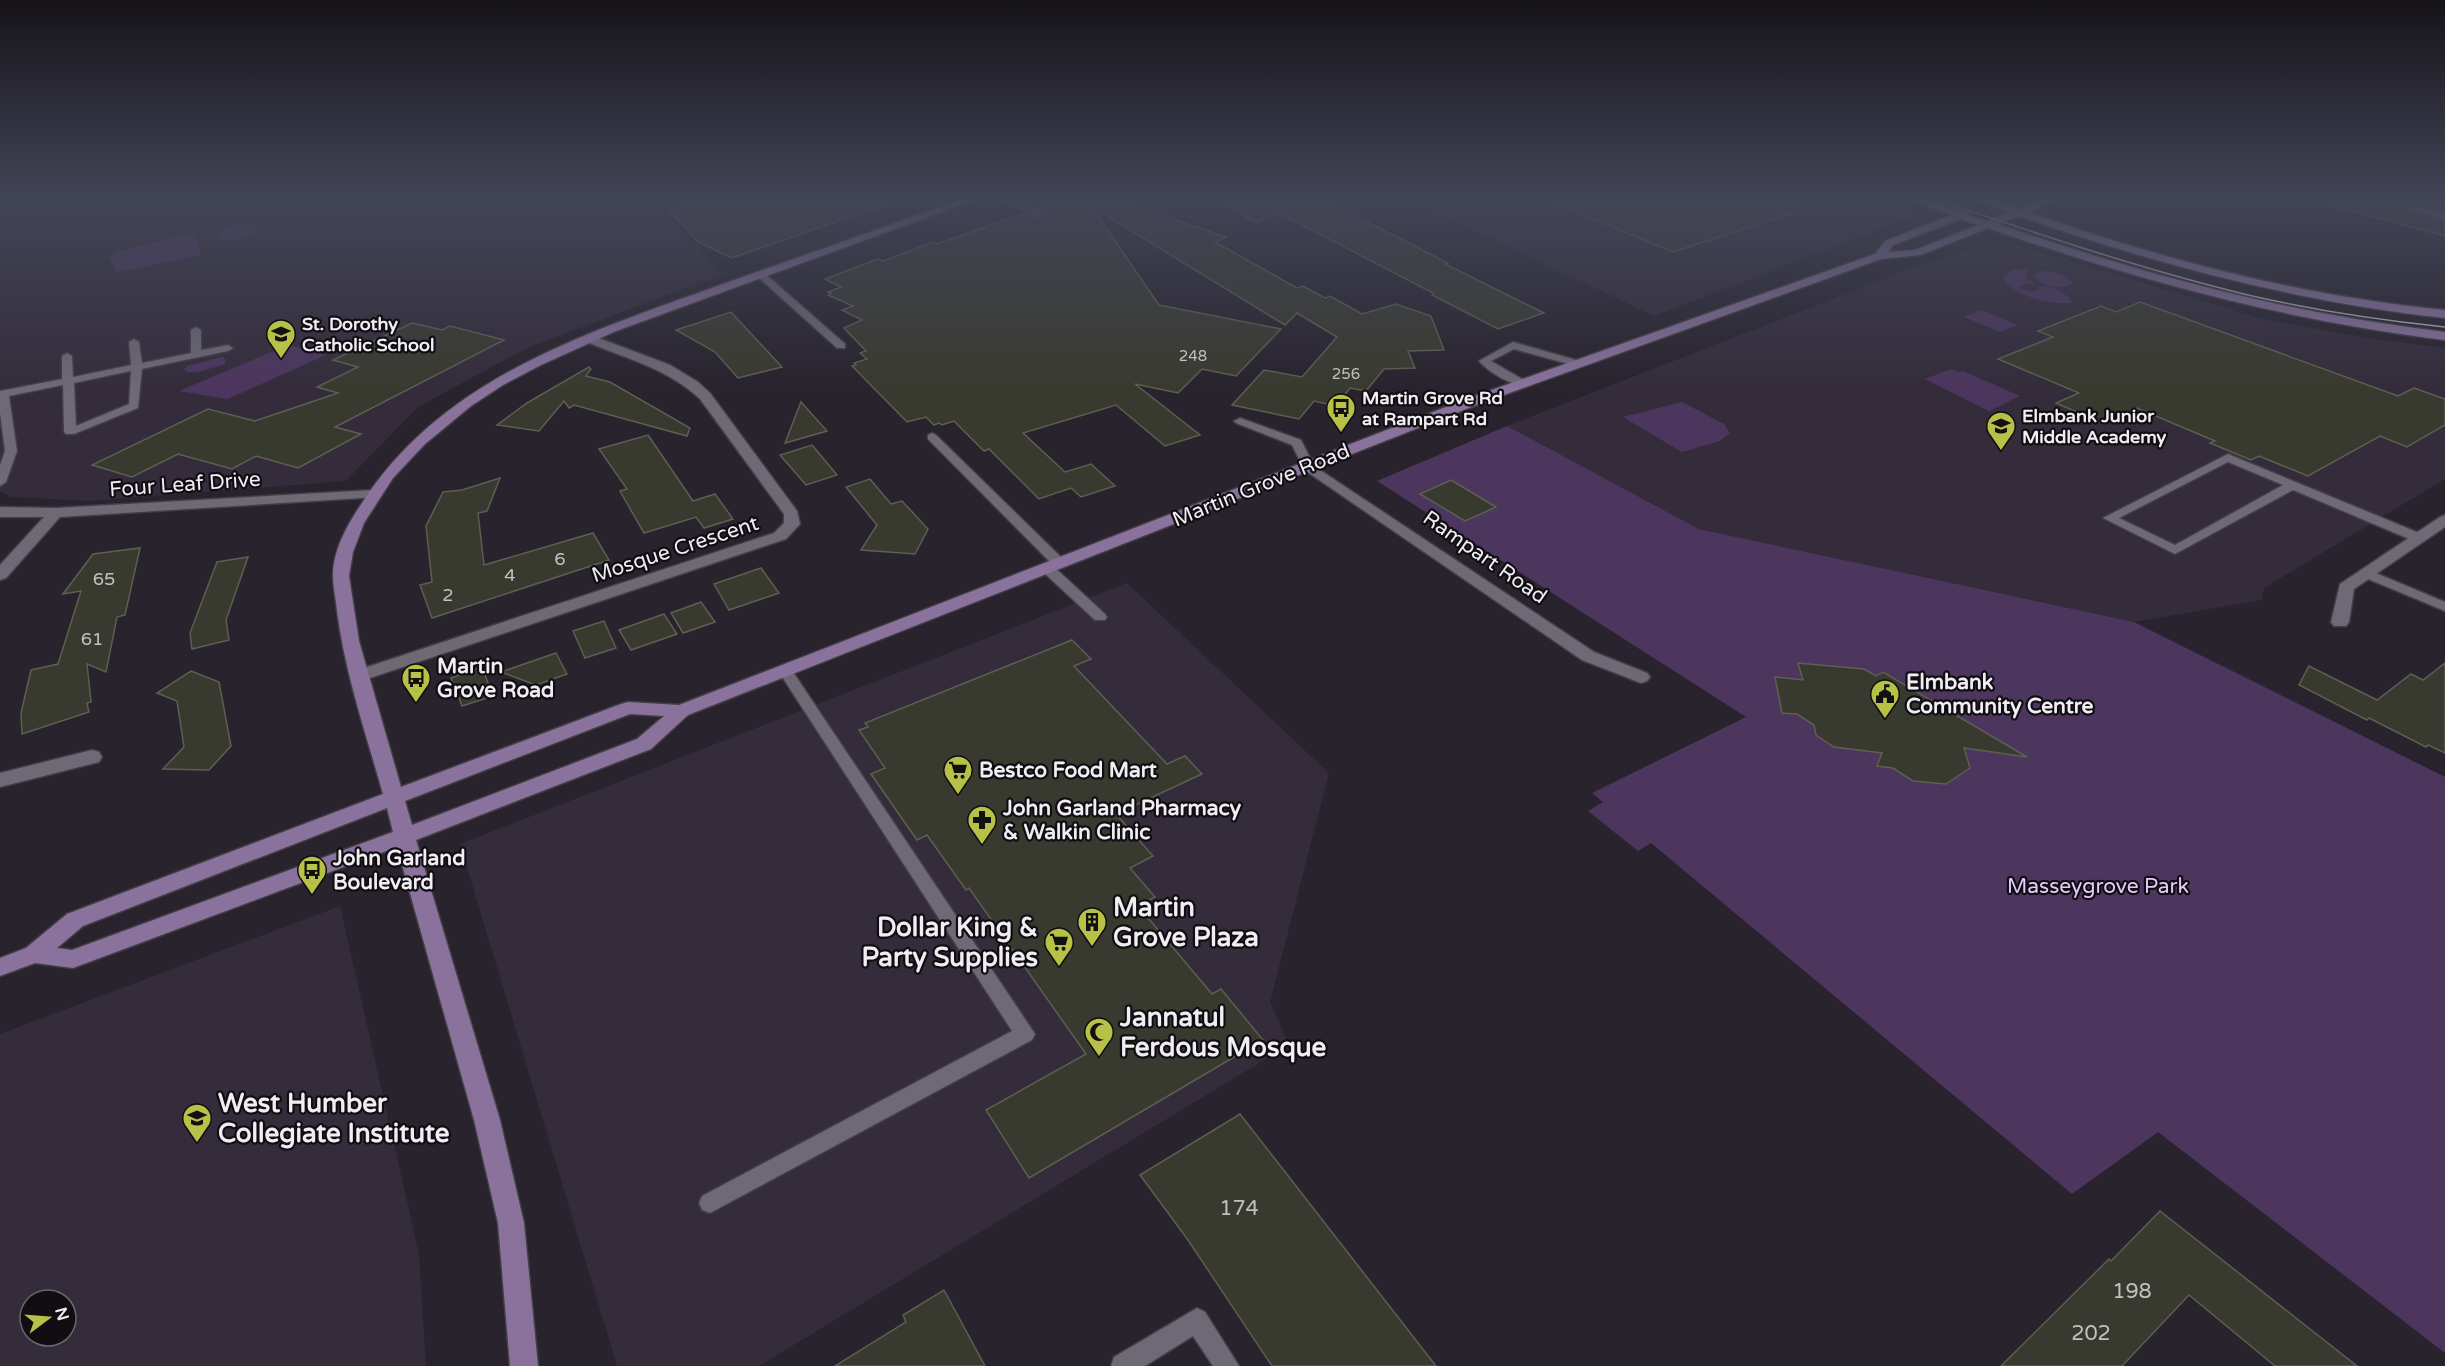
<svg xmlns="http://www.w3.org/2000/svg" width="2445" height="1366" viewBox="0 0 2445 1366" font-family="'Varela Round',sans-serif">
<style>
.built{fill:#342c3b;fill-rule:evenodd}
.green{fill:#4d365e}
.building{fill:#393a2f;stroke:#5d5f52;stroke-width:1.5}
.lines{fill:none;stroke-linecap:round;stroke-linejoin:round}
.lane-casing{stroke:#423e46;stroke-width:3}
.street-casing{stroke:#423e46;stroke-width:3}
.secondary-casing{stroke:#423e46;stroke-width:3}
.lane{fill:#6f6975;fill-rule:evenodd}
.street{fill:#6f6975;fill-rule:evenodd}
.secondary{fill:#8a729d;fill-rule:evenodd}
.tram{stroke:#b1adb5;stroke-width:1.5}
.labels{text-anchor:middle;stroke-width:4.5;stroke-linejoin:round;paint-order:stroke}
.far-number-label{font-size:15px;fill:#c2c0c2}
.far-poi-label{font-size:18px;font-weight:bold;fill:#f0edf3;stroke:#100e12;text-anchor:start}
.number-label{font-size:18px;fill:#c2c0c2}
.street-label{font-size:21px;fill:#f0edf3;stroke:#100e12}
.poi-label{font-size:21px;font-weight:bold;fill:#f0edf3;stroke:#100e12;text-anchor:start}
.park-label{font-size:21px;fill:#e5c9fc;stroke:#100e12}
.near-number-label{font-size:21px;fill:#c2c0c2}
.near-poi-label{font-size:26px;font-weight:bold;fill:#f0edf3;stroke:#100e12;text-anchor:start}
</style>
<rect width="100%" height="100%" fill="#28232d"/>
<g class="built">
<path d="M31,198H653L681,232L723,274L527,348L418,407L346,481L90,501L11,497L0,491V205Z"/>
<path d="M1406,198H1881L1910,209L1914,216L1654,316Z"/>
<path d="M1989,243L2017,245L2259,318L2365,338L2445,348V479L2264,588L2262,600L2134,622L1699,529L1507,426L1912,268Z"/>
<path d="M1127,583L1329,773L1270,1002L1289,1045L759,1366H617L460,844Z"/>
<path d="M340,906L419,1254L426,1366H0V1034ZM30,1300H66V1336H30Z"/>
</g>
<g class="green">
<path d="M240,225H252L260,229C245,241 233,240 215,238L229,226Z"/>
<path d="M194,232L201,251L198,256L117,272L109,258L116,252Z"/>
<path d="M2020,269L2028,270L2026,277L2036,284H2027L2019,287L2032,292L2040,289L2036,287C2055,285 2061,290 2073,302C2056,307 2015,296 2004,281V277L2012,270Z"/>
<path d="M2041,271C2058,272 2063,274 2073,283C2062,292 2041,285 2032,276Z"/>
<path d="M1981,310L2018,325L2000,332L1964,317Z"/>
<path d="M288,345L326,355L228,399L179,391Z"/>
<path d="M221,357H224L226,364L198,372H187L184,369L187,366Z"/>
<path d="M1951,369L1959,372L1963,371L2020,396L1989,411L1925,379Z"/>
<path d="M1682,402L1724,424L1730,433L1720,441L1682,452L1623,417Z"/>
<path d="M1507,426L1699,529L2134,622L2445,777V1353L2158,1132L2072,1194L1651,843L1638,851L1588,811L1603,802L1592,793L1746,717L1377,481Z"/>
</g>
<g class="building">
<path d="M722,198H892L893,202L732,258L698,242L669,210Z"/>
<path d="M1064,198H1113L1226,237L1215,242L1297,288L1303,286L1325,298L1330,296L1362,314L1396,304L1431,316L1444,350L1408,351L1415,368L1384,369L1366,391L1350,388L1336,406L1314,401L1299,419L1232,405L1264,370L1302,377L1337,337L1297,313L1285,325L1091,206L1159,305L1281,329L1236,376L1202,369L1178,393L1135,384L1200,435L1165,446L1116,405L1023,433L1065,472L1091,464L1115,486L1081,497L1071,488L1039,499L989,449L984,451L954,421L942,425L939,423L934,425L926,417L907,422L852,366L856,365L854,363L867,359L860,353L866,351L844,328L862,320L842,310L853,306L828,295L831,293L828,292L841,287L825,279L878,259L883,261L933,242L937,244L1025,213L1036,218L1045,216V212L1037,208Z"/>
<path d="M1214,198H1320L1448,263L1445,264L1544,313L1498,329L1432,295L1433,293L1279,213L1256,223Z"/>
<path d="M1542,198H1800L1801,200L1777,209L1790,214L1673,252Z"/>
<path d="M2333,198H2369L2445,222V236L2332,206Z"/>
<path d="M2394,198H2445V212Z"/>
<path d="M2140,302L2398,396L2414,388L2445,399V425L2407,447L2380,436L2308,476L2259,456L2251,460L2210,443L2215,441L2137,408L2104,424L2056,403L2079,393L1998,359L2053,337L2038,331L2101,306L2116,312Z"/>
<path d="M731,312L782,367L738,378L715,352L676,330Z"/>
<path d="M412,323L442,330L450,326L504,340L335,427L361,434L298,468L256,456L232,469L178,454L132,477L92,465L208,409L255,421L338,393L317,387L358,367L333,360Z"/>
<path d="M589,367L591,369L586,376L610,382L690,428L687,436L574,405L569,408L564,401L539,431L497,425L527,403Z"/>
<path d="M801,402L827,431L785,443Z"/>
<path d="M648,435L693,501L715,494L733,519L704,528L696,517L644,533L620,491L627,489L599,449Z"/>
<path d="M812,445L837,475L806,485L780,455Z"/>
<path d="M500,478L487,511L478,513L484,565L593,533L609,560L432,618L420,585L432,582L426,526L443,492L462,490Z"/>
<path d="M870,479L891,504L902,501L928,529L915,554L861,550L877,525L846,487Z"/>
<path d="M1451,480L1496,507L1465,521L1420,494Z"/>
<path d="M140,548L125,615L117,617L106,672L87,664L91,702L87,703L89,712L22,734L21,713L31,670L58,664L81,591L63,594L93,554Z"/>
<path d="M248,557L226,620L229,640L192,649L190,633L217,562Z"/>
<path d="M761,568L779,593L729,610L714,584Z"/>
<path d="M701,602L715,622L683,633L671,613Z"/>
<path d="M664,614L677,634L631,650L619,630Z"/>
<path d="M604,621L616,648L585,658L573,631Z"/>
<path d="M1072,640L1091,659L1074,666L1167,764L1185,756L1202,774L1116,814L1153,856L1130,868L1155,897L1138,906L1212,994L1221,989L1263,1040L1029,1178L986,1110L1086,1054L969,888L966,890L927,835L917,840L871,774L885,768L859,730L868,727L865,723Z"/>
<path d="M556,653L567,674L536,685L501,672Z"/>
<path d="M1798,663L1864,669L1876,676L1883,672L2027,757L1964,748L1970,768L1946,784L1913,781L1893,768L1877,766L1882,753L1834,747L1816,735L1814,725L1797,714L1782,713L1775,677L1803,680Z"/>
<path d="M2445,663V753L2428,745L2426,747L2369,718L2367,720L2299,685L2309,666L2377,700L2411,674L2423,680Z"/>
<path d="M482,667L493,696L462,706L451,678Z"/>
<path d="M191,671L219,682L231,746L209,770L163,769L184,747L177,701L157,693Z"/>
<path d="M1240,1114L1436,1366H1272L1188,1240L1140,1175Z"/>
<path d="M2160,1211L2357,1366H2275L2189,1295L2122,1366H2001L2109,1259L2111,1261Z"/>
<path d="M944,1290L985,1366H835L906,1322L903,1315Z"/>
</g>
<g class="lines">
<g class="lane-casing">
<g id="lane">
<path d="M997,198H1009L1044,214L1037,216Z"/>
<path d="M2371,198H2385L2445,214V220Z"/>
<path d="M757,272H763L845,344V348H837L757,276Z"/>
<path d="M196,327L201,330V350L228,345L233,348L228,351L142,369L138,408L74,434H66L64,432L63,385L9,396L17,451L6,482L0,486V465L5,451L0,413V391L62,379V356L67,353L72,356L73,377L131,365L129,342L134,339L139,342L142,363L191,353V330ZM131,371L129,404L76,426L74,383Z"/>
<path d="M1513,342L1583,362L1584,364L1579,367L1514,349L1491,361L1529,383L1528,385C1512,387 1489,372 1479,361Z"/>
<path d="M1240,418L1301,440L1314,466L1312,469H1304L1292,445L1236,423L1234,421Z"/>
<path d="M932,433L936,435L1064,560L1066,563L1064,566H1054L928,439V435Z"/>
<path d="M2228,454L2424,535L2426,538L2424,541H2414L2293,490L2175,554L2103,518ZM2228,462L2283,485L2175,545L2119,518Z"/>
<path d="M1047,564L1052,565L1105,614L1107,617L1105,620H1095L1042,571L1040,568L1042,565Z"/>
<path d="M2366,569L2445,602V611L2361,576L2359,573Z"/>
<path d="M786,667L791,669L1035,1034L1032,1040L710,1213L702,1210L699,1203L702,1196L1012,1031L779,672Z"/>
<path d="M1197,1308L1205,1312L1239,1366H1213L1193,1336L1145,1366H1111L1114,1357Z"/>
</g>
</g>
<g class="street-casing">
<g id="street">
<path d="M588,334L670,365L698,382L710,393L797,511L800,524L786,539L367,679H355L352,675L355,671L774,533L784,523V514L700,399C667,368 625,358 584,341L582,338Z"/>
<path d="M1308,462L1594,652L1647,673L1650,677L1647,681L1641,683L1582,660L1303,469L1301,466L1303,463Z"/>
<path d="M373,490L380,494L378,497L60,517L6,578L0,580V565L44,517H0V507L56,508Z"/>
<path d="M2445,515V527L2354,589L2349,622L2346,626H2334L2331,622L2340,584L2440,517Z"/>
<path d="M92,750L99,752L102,757L99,762L0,787V773Z"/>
</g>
</g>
<g class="secondary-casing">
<path id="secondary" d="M965,198H980L616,331L541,365L503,385L471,406L425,444L393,478L364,523L353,552L349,576L359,641L401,787L621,704L628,702L679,705L1469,398L1875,254L1885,241L1951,215L1906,198C1928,198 1947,209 1968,212L1969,215L1987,221L2009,212L1973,198H1988L2018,209L2045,198H2059L2028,212C2164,260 2301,296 2445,310V318C2298,302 2158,265 2019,216L1998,224C2148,276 2287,313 2445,332V340C2285,320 2140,281 1988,228L1921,255L1881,259L1479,404L688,715L651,749L416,840L500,1120L524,1223L538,1366H510L498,1223L474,1120L397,847L73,968L35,963L0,976V958L26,948L67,914L383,794C366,734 345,673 337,611C336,599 333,587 333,576C333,549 348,524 362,503C444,376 590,332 726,283C805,255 885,227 965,198ZM1961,219L1978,225L1915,250L1888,252L1893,245ZM630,714L664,716L637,739L412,825L405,801ZM387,808L393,832L72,950L57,948L83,926Z"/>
</g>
<use href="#lane" class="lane"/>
<use href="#street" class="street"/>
<use href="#secondary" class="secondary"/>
<path class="tram" d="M1931,198C2036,233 2140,269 2248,295C2313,310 2379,320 2445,327"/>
</g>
<linearGradient id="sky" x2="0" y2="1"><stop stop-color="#161319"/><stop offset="0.51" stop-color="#424557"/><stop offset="1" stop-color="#424557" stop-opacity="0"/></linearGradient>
<rect width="2445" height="389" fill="url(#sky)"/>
<defs>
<g id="school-pin" transform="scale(1.5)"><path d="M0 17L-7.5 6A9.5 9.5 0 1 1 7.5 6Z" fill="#b8c147" stroke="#100e12"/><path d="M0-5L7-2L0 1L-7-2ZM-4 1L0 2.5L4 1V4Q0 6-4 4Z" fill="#111"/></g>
<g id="bus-pin" transform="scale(1.5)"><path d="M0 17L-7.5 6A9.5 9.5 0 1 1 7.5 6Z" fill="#b8c147" stroke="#100e12"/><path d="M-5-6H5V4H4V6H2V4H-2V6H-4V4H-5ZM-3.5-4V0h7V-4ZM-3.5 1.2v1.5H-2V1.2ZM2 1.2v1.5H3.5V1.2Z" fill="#111"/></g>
<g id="civic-pin" transform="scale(1.5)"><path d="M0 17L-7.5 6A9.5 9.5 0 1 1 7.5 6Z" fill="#b8c147" stroke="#100e12"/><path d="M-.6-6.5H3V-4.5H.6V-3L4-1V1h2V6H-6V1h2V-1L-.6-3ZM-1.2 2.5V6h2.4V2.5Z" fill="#111"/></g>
<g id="supermarket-pin" transform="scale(1.5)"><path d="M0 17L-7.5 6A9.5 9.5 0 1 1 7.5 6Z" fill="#b8c147" stroke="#100e12"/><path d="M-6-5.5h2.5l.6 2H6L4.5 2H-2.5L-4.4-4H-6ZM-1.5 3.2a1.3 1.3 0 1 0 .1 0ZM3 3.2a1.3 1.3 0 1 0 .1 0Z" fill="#111"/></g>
<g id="pharmacy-pin" transform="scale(1.5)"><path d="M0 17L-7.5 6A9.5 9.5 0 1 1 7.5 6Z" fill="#b8c147" stroke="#100e12"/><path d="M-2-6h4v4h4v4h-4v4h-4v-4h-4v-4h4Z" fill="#111"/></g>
<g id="building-pin" transform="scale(1.5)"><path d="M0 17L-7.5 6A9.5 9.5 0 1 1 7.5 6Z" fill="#b8c147" stroke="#100e12"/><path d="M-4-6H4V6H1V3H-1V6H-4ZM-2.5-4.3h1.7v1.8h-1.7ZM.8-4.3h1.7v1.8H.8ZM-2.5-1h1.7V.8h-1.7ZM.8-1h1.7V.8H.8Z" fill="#111"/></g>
<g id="mosque-pin" transform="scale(1.5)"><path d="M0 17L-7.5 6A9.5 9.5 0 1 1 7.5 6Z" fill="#b8c147" stroke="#100e12"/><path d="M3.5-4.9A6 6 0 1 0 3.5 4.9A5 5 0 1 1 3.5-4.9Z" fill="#111"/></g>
</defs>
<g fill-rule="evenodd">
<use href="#school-pin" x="281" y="334"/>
<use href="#bus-pin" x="1341" y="408"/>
<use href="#school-pin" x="2001" y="426"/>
<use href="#bus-pin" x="416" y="678"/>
<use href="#civic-pin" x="1885" y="694"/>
<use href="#supermarket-pin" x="958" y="770"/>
<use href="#pharmacy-pin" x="982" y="820"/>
<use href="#bus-pin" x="312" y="870"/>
<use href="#building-pin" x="1092" y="922"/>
<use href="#supermarket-pin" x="1059" y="942"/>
<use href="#mosque-pin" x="1099" y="1032"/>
<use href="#school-pin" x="197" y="1118"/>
</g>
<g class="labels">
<g class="far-number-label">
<text x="1193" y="361">248</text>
<text x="1346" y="379">256</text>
</g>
<g class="far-poi-label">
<text x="302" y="330">St. Dorothy<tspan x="302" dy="21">Catholic School</tspan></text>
<text x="1362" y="404">Martin Grove Rd<tspan x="1362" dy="21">at Rampart Rd</tspan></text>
<text x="2022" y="422">Elmbank Junior<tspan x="2022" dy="21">Middle Academy</tspan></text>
</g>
<g class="number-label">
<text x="560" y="565">6</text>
<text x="510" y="581">4</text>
<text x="104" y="585">65</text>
<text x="448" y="601">2</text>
<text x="92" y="645">61</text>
</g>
<g class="street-label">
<text transform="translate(185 484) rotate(-4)" y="7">Four Leaf Drive</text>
<text transform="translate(1261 485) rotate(-22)" y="7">Martin Grove Road</text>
<text transform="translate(675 549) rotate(-18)" y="7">Mosque Crescent</text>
<text transform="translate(1485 557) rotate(35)" y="7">Rampart Road</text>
</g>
<g class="poi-label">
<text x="437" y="673">Martin<tspan x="437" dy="24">Grove Road</tspan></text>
<text x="1906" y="689">Elmbank<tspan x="1906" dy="24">Community Centre</tspan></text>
<text x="979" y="777">Bestco Food Mart</text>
<text x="1003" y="815">John Garland Pharmacy<tspan x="1003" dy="24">&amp; Walkin Clinic</tspan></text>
<text x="333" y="865">John Garland<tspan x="333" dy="24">Boulevard</tspan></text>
</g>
<g class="park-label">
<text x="2098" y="893">Masseygrove Park</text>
</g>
<g class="near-number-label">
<text x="1239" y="1215">174</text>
<text x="2132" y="1298">198</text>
<text x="2091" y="1340">202</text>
</g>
<g class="near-poi-label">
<text x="1113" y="916">Martin<tspan x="1113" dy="30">Grove Plaza</tspan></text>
<text x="1038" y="936" text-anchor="end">Dollar King &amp;<tspan x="1038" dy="30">Party Supplies</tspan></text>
<text x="1120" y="1026">Jannatul<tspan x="1120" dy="30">Ferdous Mosque</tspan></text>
<text x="218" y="1112">West Humber<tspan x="218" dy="30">Collegiate Institute</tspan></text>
</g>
</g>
<g transform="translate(48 1318) rotate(74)"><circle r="28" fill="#100e12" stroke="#6a676c" stroke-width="1.5"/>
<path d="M0-4.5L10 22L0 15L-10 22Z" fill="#b8c147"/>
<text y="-9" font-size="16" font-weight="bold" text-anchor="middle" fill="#f0edf3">N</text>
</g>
</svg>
